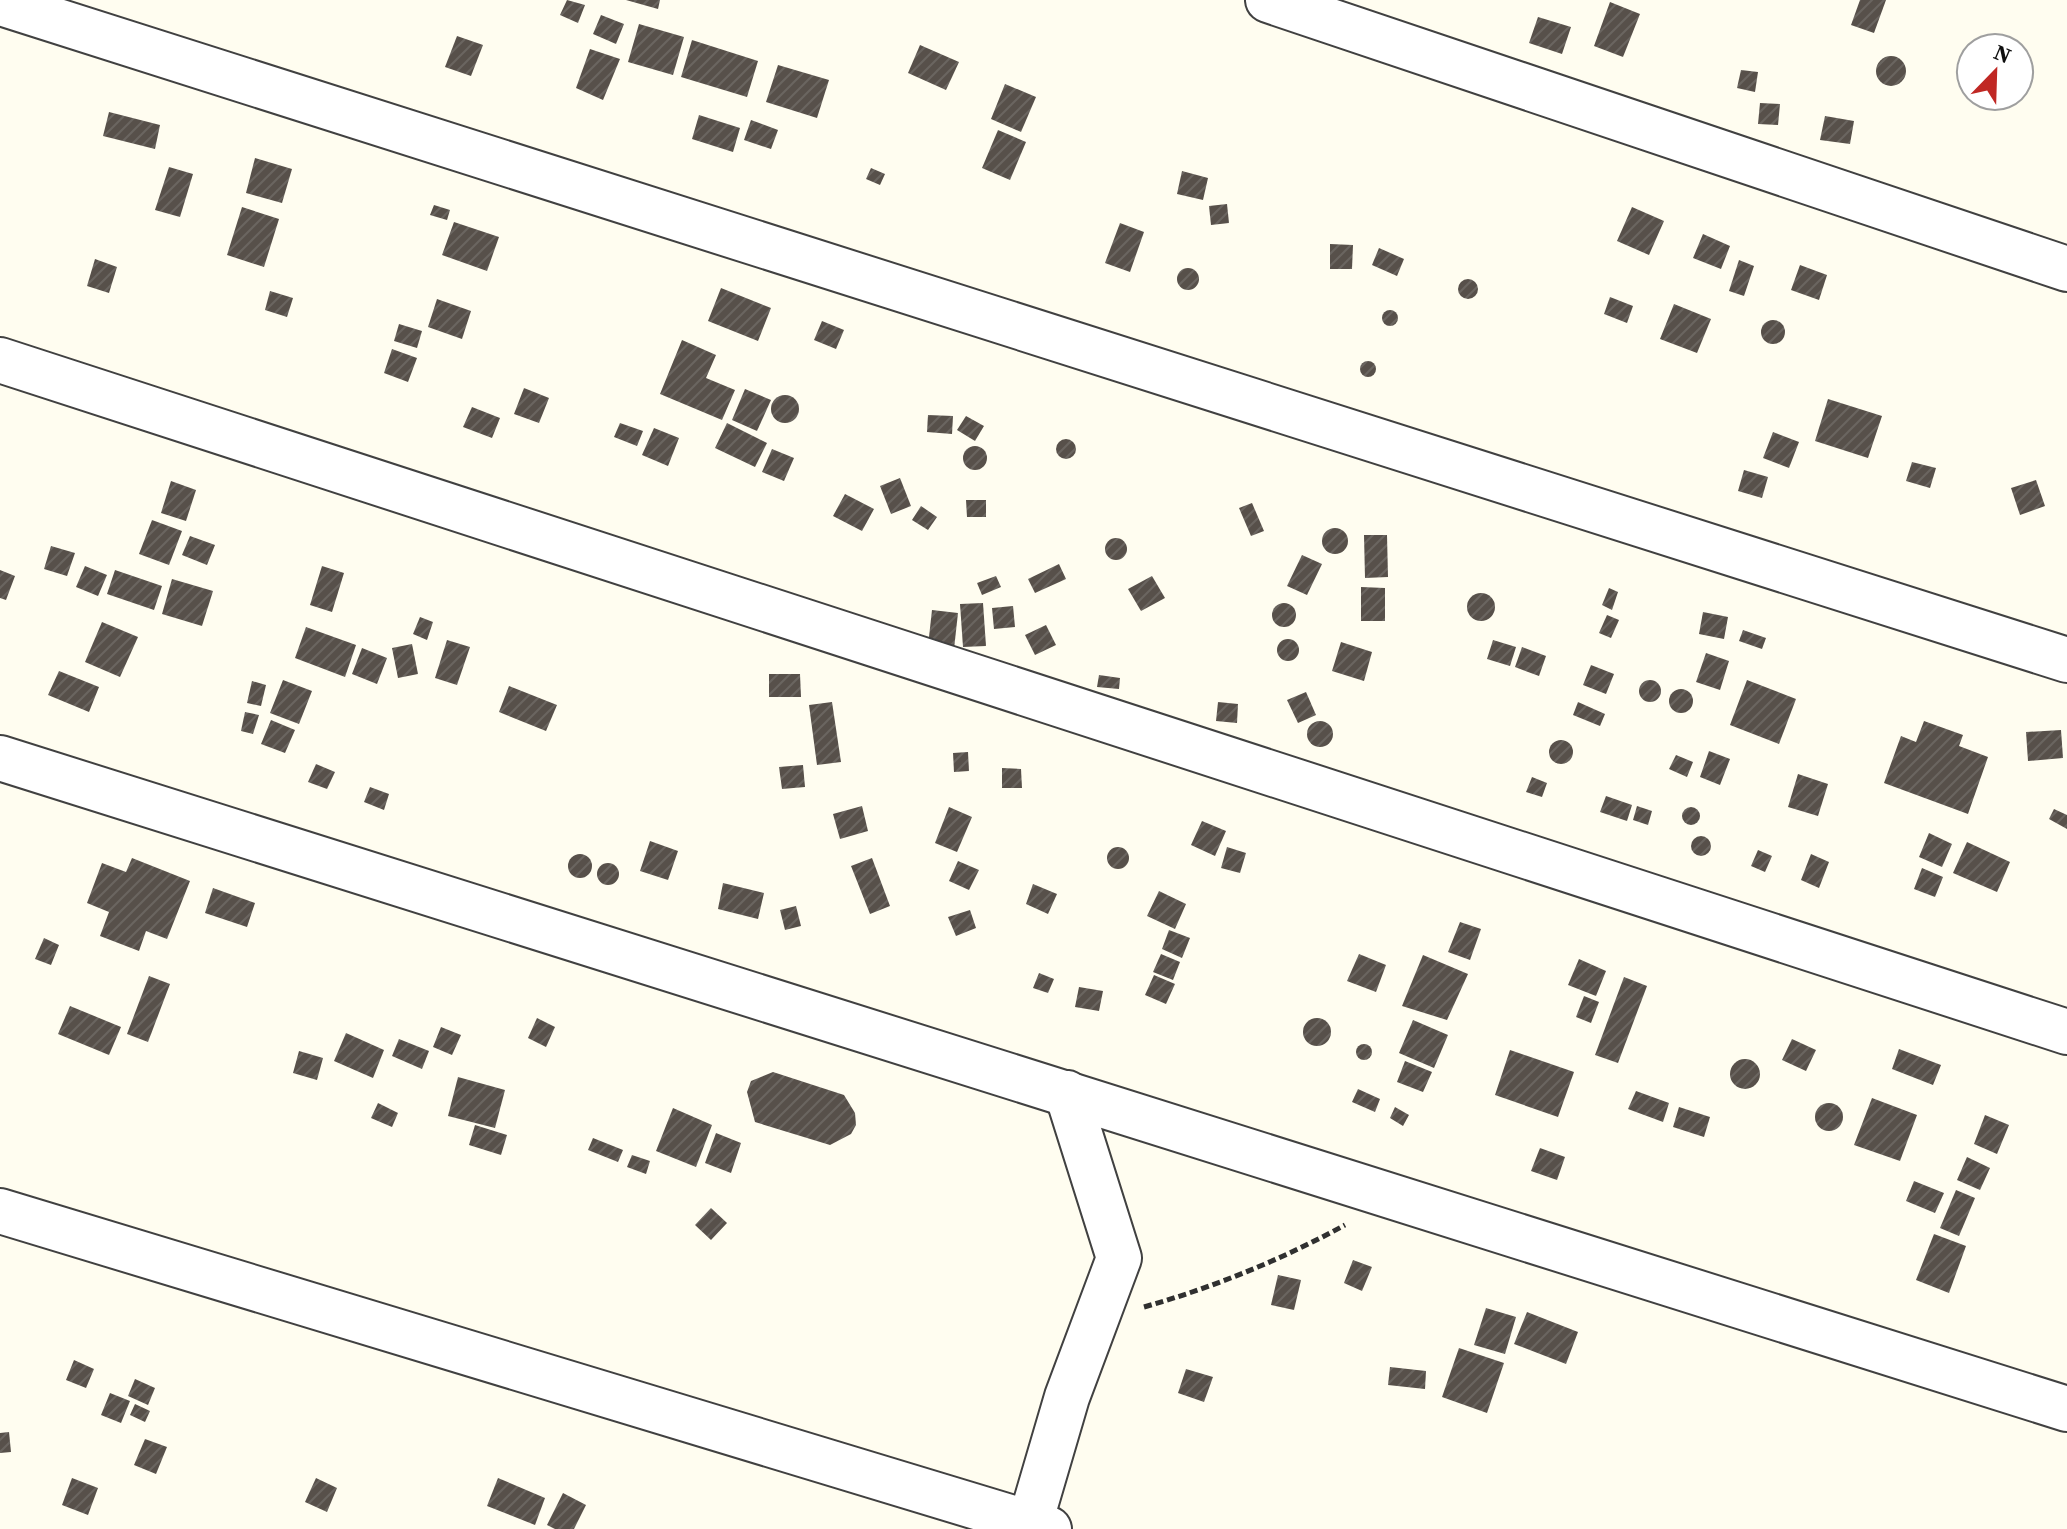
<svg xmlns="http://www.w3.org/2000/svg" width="2067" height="1529" viewBox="0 0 2067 1529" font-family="'Source Serif 4',serif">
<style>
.building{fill:url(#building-hatch)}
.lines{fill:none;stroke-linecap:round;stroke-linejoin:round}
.minor-casing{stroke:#414141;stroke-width:48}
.path{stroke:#303030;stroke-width:5;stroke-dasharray:8 4;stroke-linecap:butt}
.minor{stroke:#fff;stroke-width:44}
</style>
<defs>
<pattern id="building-hatch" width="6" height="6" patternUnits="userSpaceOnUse" patternTransform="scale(2)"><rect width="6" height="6" fill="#57504a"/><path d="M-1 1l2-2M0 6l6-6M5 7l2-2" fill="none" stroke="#6a6560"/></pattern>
</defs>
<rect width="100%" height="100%" fill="#fffdf0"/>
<g class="building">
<path d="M567,0L585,5L578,23L560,15Z"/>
<path d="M626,0H660L658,9Z"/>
<path d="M1860,0H1886L1874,33L1851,25Z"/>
<path d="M1610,2L1640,14L1623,57L1594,46Z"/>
<path d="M601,15L624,24L616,44L593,34Z"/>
<path d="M1538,17L1571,27L1562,54L1529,43Z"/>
<path d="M639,24L684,37L673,75L628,62Z"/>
<path d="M457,36L483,45L471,76L445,67Z"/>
<path d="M692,40L758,61L747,97L681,77Z"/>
<path d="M920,45L959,62L946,90L908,73Z"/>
<path d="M590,49L620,59L603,100L576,88Z"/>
<circle cx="1891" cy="71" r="15"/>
<path d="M778,65L829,80L817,118L766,102Z"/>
<path d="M1741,70L1758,72L1755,92L1737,88Z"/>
<path d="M1005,84L1036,97L1021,132L991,119Z"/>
<path d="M1760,103L1780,104L1778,125L1758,124Z"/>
<path d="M109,112L160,125L155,149L103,136Z"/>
<path d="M699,115L740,128L733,152L692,139Z"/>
<path d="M1825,116L1854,121L1850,144L1820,140Z"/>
<path d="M751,120L778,130L771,149L744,140Z"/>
<path d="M998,130L1026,142L1010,180L982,168Z"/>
<path d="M255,158L292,169L282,203L246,193Z"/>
<path d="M169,167L193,174L180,217L155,210Z"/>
<path d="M871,168L885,174L880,185L866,179Z"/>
<path d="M1182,171L1208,178L1203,200L1177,194Z"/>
<path d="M1227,204L1229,223L1211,225L1209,206Z"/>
<path d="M434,205L450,210L447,220L430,215Z"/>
<path d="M242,207L279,219L264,267L227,255Z"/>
<path d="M1632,207L1664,221L1649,255L1617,241Z"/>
<path d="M454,222L499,237L487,271L442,255Z"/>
<path d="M1120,223L1144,232L1130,272L1105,263Z"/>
<path d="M1703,234L1730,246L1721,269L1693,258Z"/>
<path d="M1330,244L1353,245L1352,269H1330Z"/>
<path d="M1379,248L1404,259L1397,276L1372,265Z"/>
<path d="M95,259L117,267L109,293L87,286Z"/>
<path d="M1739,260L1754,266L1744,296L1729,291Z"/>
<path d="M1800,265L1827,275L1819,300L1791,290Z"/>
<circle cx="1188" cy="279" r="11"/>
<circle cx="1468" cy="289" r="10"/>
<path d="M721,288L771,308L758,341L708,321Z"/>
<path d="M270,291L293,298L287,317L265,310Z"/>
<path d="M1610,297L1633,306L1627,323L1604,314Z"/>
<path d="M437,299L471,311L462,339L428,327Z"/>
<path d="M1674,304L1711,319L1697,353L1660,339Z"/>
<circle cx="1390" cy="318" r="8"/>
<circle cx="1773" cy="332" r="12"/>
<path d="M822,321L844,330L836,349L814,340Z"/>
<path d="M399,324L422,331L417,348L394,341Z"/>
<path d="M682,340L716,355L706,378L735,390L722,420L660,394Z"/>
<path d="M392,349L417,358L408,382L384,373Z"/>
<circle cx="1368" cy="369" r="8"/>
<path d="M524,388L549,398L539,423L514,414Z"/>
<path d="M745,389L771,400L757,431L732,420Z"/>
<circle cx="785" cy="409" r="14"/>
<path d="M1828,399L1882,416L1868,458L1815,441Z"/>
<path d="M472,407L500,418L492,438L463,427Z"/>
<path d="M928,415L953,416L952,434L927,432Z"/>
<path d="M966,416L984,426L975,441L957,430Z"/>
<path d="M620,423L643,431L637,446L614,437Z"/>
<path d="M727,423L767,443L755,467L715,448Z"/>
<path d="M654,428L679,438L668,466L642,455Z"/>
<path d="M1773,432L1799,442L1789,468L1763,458Z"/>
<circle cx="1066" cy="449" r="10"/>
<circle cx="975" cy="458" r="12"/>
<path d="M772,449L794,458L784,481L762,472Z"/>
<path d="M1912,462L1936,468L1930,488L1906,481Z"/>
<path d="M1744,470L1768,477L1762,498L1738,491Z"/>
<path d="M900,478L911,506L891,514L880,486Z"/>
<path d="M2036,480L2045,506L2020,515L2011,488Z"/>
<path d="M171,481L196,490L186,521L161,513Z"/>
<path d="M845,494L874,509L862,531L833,516Z"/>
<path d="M966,500H986V517H967Z"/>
<path d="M1252,503L1264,531L1251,536L1239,508Z"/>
<path d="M921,506L937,517L928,530L912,520Z"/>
<path d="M152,520L182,531L169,565L139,554Z"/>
<circle cx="1335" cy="541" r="13"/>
<path d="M1364,535H1387L1388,577L1365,578Z"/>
<path d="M190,536L215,545L207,565L182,555Z"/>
<circle cx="1116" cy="549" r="11"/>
<path d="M51,546L75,553L67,576L44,569Z"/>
<path d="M1302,555L1322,564L1307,595L1287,586Z"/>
<path d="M1059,564L1066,579L1035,593L1028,579Z"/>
<path d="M85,566L107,575L98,596L76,587Z"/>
<path d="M322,566L344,573L332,612L310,605Z"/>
<path d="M0,570L15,576L6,600L0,598Z"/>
<path d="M115,570L162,586L154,610L107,594Z"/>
<path d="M996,576L1001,587L982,595L977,583Z"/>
<path d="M1152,576L1165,598L1141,611L1128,589Z"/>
<path d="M172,579L213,591L202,626L162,614Z"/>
<path d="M1361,587L1385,588V621H1361Z"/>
<path d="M1609,588L1618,592L1612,610L1602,605Z"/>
<circle cx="1481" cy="607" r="14"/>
<path d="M983,603L986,646L963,647L960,604Z"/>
<circle cx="1284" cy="615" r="12"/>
<path d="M1013,606L1015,627L994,629L992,608Z"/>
<path d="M932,610L958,613L953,658L927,655Z"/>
<path d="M1703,612L1728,617L1724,639L1699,634Z"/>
<path d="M1607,615L1619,620L1611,638L1599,633Z"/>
<path d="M420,617L433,622L427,640L413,634Z"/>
<path d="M102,622L138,637L120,677L85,662Z"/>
<path d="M1046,625L1056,645L1035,655L1025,635Z"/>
<path d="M306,627L356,645L345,677L295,658Z"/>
<path d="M1743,630L1766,638L1762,649L1739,641Z"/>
<circle cx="1288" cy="650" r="11"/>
<path d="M447,640L470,647L457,685L435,678Z"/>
<path d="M1493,640L1516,647L1510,666L1487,659Z"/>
<path d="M1341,642L1372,652L1364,681L1332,671Z"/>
<path d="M412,644L418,674L398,678L392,648Z"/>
<path d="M1522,647L1546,656L1539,676L1515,667Z"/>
<path d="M362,648L387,658L377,684L352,674Z"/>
<path d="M1706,653L1729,661L1720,690L1696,682Z"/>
<path d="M1591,665L1614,674L1606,694L1583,685Z"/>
<path d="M59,671L99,687L89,712L48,695Z"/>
<path d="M769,674H800L801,697H769Z"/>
<path d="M1099,675L1120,678L1119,689L1097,687Z"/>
<circle cx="1650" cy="691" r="11"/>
<path d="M283,680L312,691L299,724L270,713Z"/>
<path d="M1747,680L1796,699L1779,744L1730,725Z"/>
<path d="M252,681L266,685L261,706L247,703Z"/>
<path d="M509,686L557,705L546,731L499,712Z"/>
<circle cx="1681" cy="701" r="12"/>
<path d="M1306,692L1316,715L1298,723L1287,700Z"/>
<path d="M832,702L841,762L817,765L809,705Z"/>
<path d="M1218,702L1238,704L1237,723L1216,721Z"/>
<path d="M1578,702L1605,714L1600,726L1573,715Z"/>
<path d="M245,712L259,715L253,734L241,731Z"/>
<path d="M271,720L295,730L285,753L261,744Z"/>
<path d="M1924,721L1963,735L1959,746L1988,757L1968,814L1884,783L1901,736L1916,742Z"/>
<circle cx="1320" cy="734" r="13"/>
<path d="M2061,730L2063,758L2028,761L2026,732Z"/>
<circle cx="1561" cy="752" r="12"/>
<path d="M1709,751L1730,759L1720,785L1700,777Z"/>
<path d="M968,752L969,771L954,772L953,753Z"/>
<path d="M1676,755L1693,762L1687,777L1669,769Z"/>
<path d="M316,764L335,772L327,789L308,782Z"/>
<path d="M803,765L805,787L782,789L779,767Z"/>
<path d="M1002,768L1021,769L1022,788H1002Z"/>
<path d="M1798,774L1828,784L1818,816L1788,807Z"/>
<path d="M1532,777L1547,783L1542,797L1526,792Z"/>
<path d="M370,787L389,794L384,810L364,802Z"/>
<path d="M1606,796L1632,805L1627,821L1600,812Z"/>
<path d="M862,806L868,831L840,839L833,814Z"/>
<path d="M1637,806L1652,811L1648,825L1633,820Z"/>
<path d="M949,807L972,817L957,852L935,843Z"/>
<circle cx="1691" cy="816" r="9"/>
<path d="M2054,809L2067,815V829L2049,819Z"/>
<path d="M1202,821L1226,831L1215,856L1191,845Z"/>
<path d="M1929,833L1952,844L1942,867L1919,857Z"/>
<circle cx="1701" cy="846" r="10"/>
<path d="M650,841L678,851L668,880L640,871Z"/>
<path d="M1967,842L2010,862L1997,892L1953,873Z"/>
<path d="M1227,847L1246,853L1240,873L1221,868Z"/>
<circle cx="1118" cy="858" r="11"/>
<path d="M1758,850L1772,856L1765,872L1751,866Z"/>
<circle cx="580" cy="866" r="12"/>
<path d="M1811,854L1829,862L1819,888L1801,880Z"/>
<path d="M132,858L190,881L167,939L146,931L139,951L100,936L109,912L87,903L102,863L126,872Z"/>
<path d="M872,858L890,906L870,914L851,866Z"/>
<path d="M958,861L979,870L969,890L949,881Z"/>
<circle cx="608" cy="874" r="11"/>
<path d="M1922,868L1943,877L1935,897L1914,889Z"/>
<path d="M723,883L764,893L758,919L718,909Z"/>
<path d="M1033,884L1057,894L1048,914L1026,904Z"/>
<path d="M213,888L255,903L247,927L205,913Z"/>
<path d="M1159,891L1186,904L1175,929L1147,916Z"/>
<path d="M796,906L801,926L785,930L780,910Z"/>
<path d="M970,910L976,928L956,936L948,917Z"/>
<path d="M1460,922L1481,929L1470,960L1448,952Z"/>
<path d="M1169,930L1190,938L1182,958L1162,949Z"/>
<path d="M44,938L59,945L51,965L35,959Z"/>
<path d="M1161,954L1180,962L1173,980L1153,972Z"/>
<path d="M1359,954L1386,965L1376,992L1347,981Z"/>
<path d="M1423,955L1468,974L1447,1020L1402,1006Z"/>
<path d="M1579,959L1606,971L1596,996L1568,985Z"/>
<path d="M1039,973L1054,979L1048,993L1033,988Z"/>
<path d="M1154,975L1175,984L1166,1004L1145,995Z"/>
<path d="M149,976L170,984L148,1042L127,1034Z"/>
<path d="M1624,977L1647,986L1618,1063L1595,1055Z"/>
<path d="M1079,987L1103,991L1099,1011L1075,1007Z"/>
<path d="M1584,996L1599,1002L1591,1023L1576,1017Z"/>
<path d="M70,1006L121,1027L109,1055L58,1034Z"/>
<circle cx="1317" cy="1032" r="14"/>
<path d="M537,1018L555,1027L546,1047L528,1038Z"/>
<path d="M1413,1020L1448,1035L1434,1068L1399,1053Z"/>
<path d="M441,1027L461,1035L452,1055L433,1047Z"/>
<path d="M346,1033L384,1050L373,1078L334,1061Z"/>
<path d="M399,1039L429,1051L422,1069L392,1056Z"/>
<path d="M1792,1039L1816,1050L1806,1071L1782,1060Z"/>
<circle cx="1364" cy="1052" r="8"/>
<path d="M1899,1049L1941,1065L1933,1085L1892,1069Z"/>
<path d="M1510,1050L1574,1072L1558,1117L1495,1095Z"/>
<path d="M299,1051L323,1058L317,1080L293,1073Z"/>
<circle cx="1745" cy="1074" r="15"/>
<path d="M1405,1061L1432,1072L1423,1092L1397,1082Z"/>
<path d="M773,1072L844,1095L855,1113L856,1125L851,1134L830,1145L755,1122L747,1092L751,1081Z"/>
<path d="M458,1077L505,1090L495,1128L448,1116Z"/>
<path d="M1358,1089L1380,1099L1375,1112L1352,1102Z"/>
<path d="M1636,1091L1669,1103L1663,1122L1628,1109Z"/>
<path d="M1872,1098L1917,1115L1900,1161L1854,1145Z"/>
<circle cx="1829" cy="1117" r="14"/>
<path d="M378,1103L398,1113L392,1127L371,1118Z"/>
<path d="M1395,1107L1409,1115L1403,1126L1390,1118Z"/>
<path d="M1679,1107L1710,1117L1704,1137L1673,1127Z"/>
<path d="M673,1108L712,1125L696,1167L656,1151Z"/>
<path d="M1985,1115L2009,1125L1997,1154L1974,1144Z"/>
<path d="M475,1125L507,1135L501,1155L469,1145Z"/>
<path d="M716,1133L741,1143L731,1173L705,1163Z"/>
<path d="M593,1138L623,1150L618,1162L588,1150Z"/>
<path d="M1540,1148L1565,1157L1557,1180L1531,1171Z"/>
<path d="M632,1155L650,1161L646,1174L627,1167Z"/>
<path d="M1967,1157L1990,1168L1980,1190L1957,1180Z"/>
<path d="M1914,1181L1944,1193L1935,1213L1906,1201Z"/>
<path d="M1956,1190L1975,1198L1959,1236L1940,1228Z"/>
<path d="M711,1208L727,1223L711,1240L695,1225Z"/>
<path d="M1934,1234L1966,1246L1949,1293L1916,1280Z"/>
<path d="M1353,1260L1372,1267L1362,1291L1344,1283Z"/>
<path d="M1278,1275L1301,1280L1294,1310L1271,1305Z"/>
<path d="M1486,1308L1516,1317L1505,1354L1474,1345Z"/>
<path d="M1527,1312L1578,1332L1566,1364L1514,1344Z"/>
<path d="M1459,1348L1504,1363L1487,1413L1442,1397Z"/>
<path d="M74,1360L94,1369L86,1388L66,1380Z"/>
<path d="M1390,1367L1426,1371L1425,1389L1388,1385Z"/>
<path d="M1186,1369L1213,1377L1204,1402L1178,1393Z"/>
<path d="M135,1379L155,1388L148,1405L128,1396Z"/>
<path d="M110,1393L130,1401L121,1423L101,1415Z"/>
<path d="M135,1404L150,1411L145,1422L130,1415Z"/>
<path d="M9,1432L11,1452L0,1453V1433Z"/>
<path d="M145,1439L167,1447L156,1474L134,1465Z"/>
<path d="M72,1478L98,1488L88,1515L62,1505Z"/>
<path d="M316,1478L337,1488L327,1512L305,1502Z"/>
<path d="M498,1478L545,1498L535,1525L487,1506Z"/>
<path d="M563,1493L586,1505L574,1529H555L547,1525Z"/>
</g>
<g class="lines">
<g class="minor-casing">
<g id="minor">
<path d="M1268,0L2067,269"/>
<path d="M4,4L2067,660"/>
<path d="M0,360L2067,1032"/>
<path d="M0,758L2067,1409"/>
<path d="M0,1211L1049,1529"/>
<path d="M1030,1523L1067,1397L1119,1258L1067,1093"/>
</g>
</g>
<path class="path" d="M1144,1307C1214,1287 1281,1260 1345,1225"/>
<use href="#minor" class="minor"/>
</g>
<g transform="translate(1995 72) rotate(23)"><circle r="38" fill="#ffffff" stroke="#9f9f9f" stroke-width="2"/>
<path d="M0-6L14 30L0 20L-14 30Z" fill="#c02824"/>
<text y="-12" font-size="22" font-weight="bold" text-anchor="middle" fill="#0e0e0e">N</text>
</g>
</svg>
